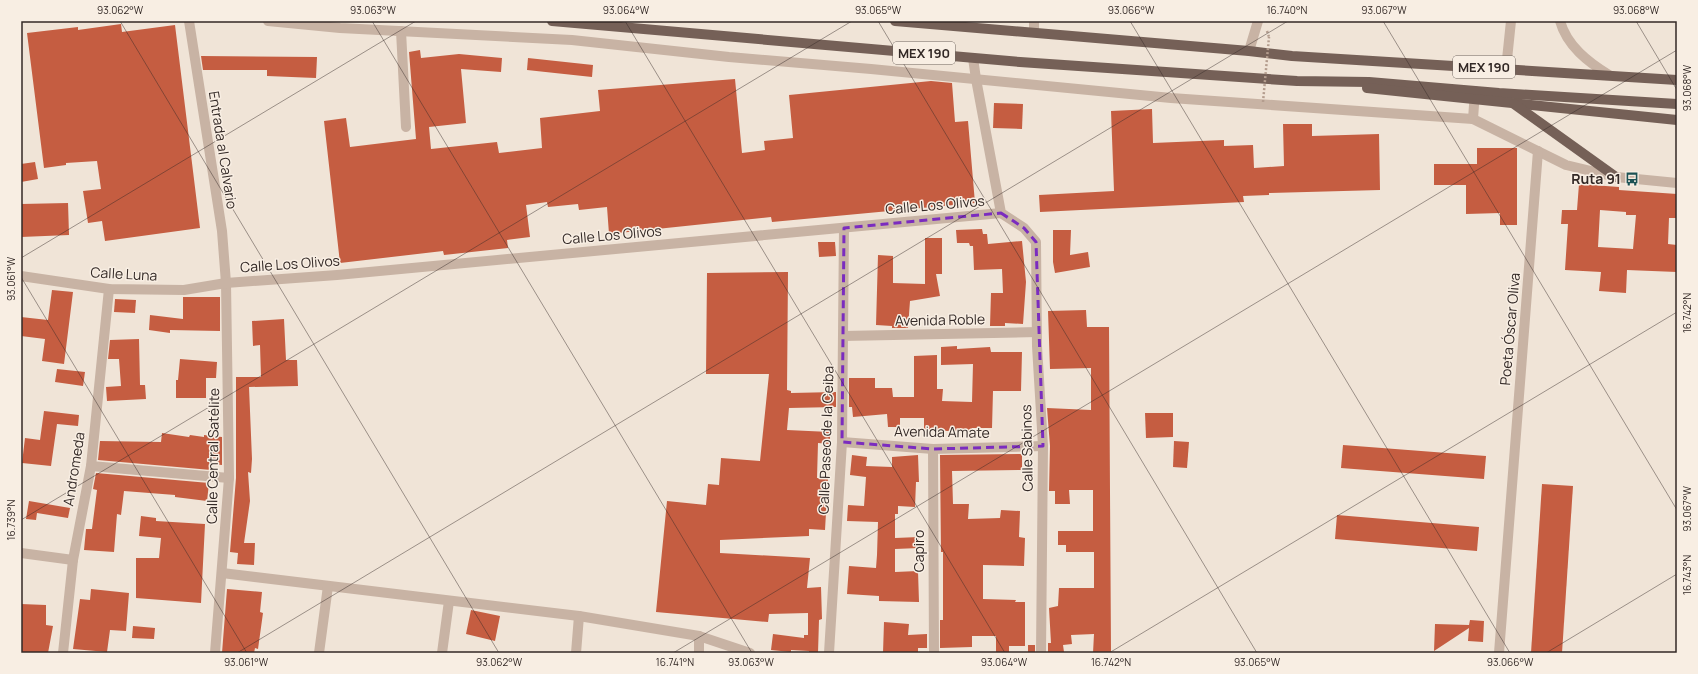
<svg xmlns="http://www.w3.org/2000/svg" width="1698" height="674" viewBox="0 0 1698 674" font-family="Manrope,sans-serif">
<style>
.building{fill:#c55d41;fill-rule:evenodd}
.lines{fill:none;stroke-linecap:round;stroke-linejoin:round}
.path{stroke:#b49d8e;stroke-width:2.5;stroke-dasharray:2 2;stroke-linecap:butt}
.minor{stroke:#c8b3a4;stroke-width:10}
.major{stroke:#756057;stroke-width:10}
.path-bridge{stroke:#b49d8e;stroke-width:2.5;stroke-dasharray:2 2;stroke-linecap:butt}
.marked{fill:none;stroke:#7b2cbf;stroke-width:3;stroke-dasharray:8 5;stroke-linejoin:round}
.ticks{fill:none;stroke:#332926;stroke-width:1;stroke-opacity:0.45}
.labels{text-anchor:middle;stroke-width:3;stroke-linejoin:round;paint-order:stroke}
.shield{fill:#f8eee3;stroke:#6e645f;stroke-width:1}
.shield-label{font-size:13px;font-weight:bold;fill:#332926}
.street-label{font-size:14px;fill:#332926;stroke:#f8eee3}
.poi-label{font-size:14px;font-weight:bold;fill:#332926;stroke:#f8eee3;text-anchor:end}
.neatline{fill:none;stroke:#332926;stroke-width:1.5}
.ticks-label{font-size:10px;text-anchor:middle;fill:#332926}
</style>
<rect width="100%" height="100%" fill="#f0e4d7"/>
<g class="building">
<path d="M121,24L122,32L175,25L200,228L105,241L102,221L88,223L83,191L101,189L97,161L66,163V165L44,168L27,33L78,27V30Z"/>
<path d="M420,50L421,58L459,54L502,58L501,72L461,69L466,123L429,127L431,149L497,142L499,153L542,148L540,118L600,111L598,90L735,79L742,153L765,150L764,141L793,138L789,95L931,81L952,83L955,122L968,121L975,203L772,222L771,217L609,234L607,207L579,210L578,204L548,207L547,202L526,205L530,237L507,240L508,248L444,255L443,251L340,263L324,121L346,118L350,147L416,139L409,52Z"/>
<path d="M201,56L317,57L316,78L267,76V70H203Z"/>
<path d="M528,58L593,65L592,77L527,70Z"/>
<path d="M994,103L1023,104L1022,129L993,128Z"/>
<path d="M1152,109L1153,143L1224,140V146L1253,145L1254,168L1284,166L1283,124H1312V136L1379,134L1380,190L1269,193V195L1243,196L1244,202L1040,212L1039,195L1114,191L1111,111Z"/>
<path d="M1477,148H1517V225H1500V213L1466,214V185H1434V164H1477Z"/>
<path d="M35,162L38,179L21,182V164Z"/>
<path d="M1579,184L1619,187V190L1677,194V218H1669L1668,244L1677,245V272L1627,270L1626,293L1599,291L1601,272L1565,270L1568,224H1561L1562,210H1577ZM1600,210L1626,212V215H1636L1633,249L1598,247Z"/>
<path d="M68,203L69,235L21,237V204Z"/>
<path d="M982,229L983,234H987L988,244L1022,241L1026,282L1023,324L1005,323V326H990L991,293H1003L1002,269L974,270L973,246H970L969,243H957L956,230Z"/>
<path d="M1053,230H1071L1070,255L1088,252L1090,267L1055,273L1053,262Z"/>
<path d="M925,238H942V274H936L940,296L910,301L908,328H892V326L876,325L878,255L893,256V283L925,284Z"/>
<path d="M818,242H835L836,256L819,257Z"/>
<path d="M788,272L787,390L791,391V393L836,392V407L789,408L787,430L830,432V444L818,443L817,478H828L825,530L809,529V536L720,540V553L810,558L807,588L821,587L822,619L819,620L818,653H809V651L791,650V652L771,650L773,634L804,638V635H808V613L769,614L768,622L656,612L667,501L706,505L708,484L719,485L721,458L760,461L769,374H706L707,273Z"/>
<path d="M52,290L73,292L64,364L42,361L45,339L21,336V317L48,320Z"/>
<path d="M183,297H220V331L170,330V333L149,330L150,315L183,319Z"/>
<path d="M115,299L136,300L135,313L114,312Z"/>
<path d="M1086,310L1087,327H1109L1111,653H1093L1094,634L1071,635L1072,644L1063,645L1064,652L1048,653V643H1051L1049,608L1058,606L1059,588H1094V552H1066V545H1058V531H1093V490H1069L1070,504H1055V491H1049L1050,446L1047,408L1091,410V368L1050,369L1048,311Z"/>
<path d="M284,319L286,360H297L298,386L249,387L252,459L251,473L248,472L250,501L244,543H255L254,565L237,564L238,553L230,552L236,478V377H261L260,345L253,346L252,321Z"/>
<path d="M139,339L140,385H145L146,399L107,401L106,387L121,386L119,359H108L110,340Z"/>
<path d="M957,346V349L990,347L991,352H1022L1021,391H993L992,428H972V432L924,430V418H900V427H888L887,414L853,417L852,407H849V378H875V388H892L893,397H914V356L937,355V389H943L942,401L972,402L973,364L941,365V347Z"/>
<path d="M180,359L217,362L216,378H206V398H176V380H178Z"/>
<path d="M57,369L85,372L83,386L55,382Z"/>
<path d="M44,411L79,415L78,426L57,424L51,466L22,463L25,438L40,440Z"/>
<path d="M1145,413H1173V437L1146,438Z"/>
<path d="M162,433L189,437L190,435L204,437V435L222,437V465L211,464V470L98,460L100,441L161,442Z"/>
<path d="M1174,441L1189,442L1187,468L1173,467Z"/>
<path d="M1343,445L1486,456L1484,479L1341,468Z"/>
<path d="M1022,454V470L952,471L953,504H969L968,519L1000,518L1001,510L1020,511L1019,537L1025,538L1024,566L983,565V599L1016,600L1015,602H1025V646H1009V652H996V636H972V647L940,648V620H943V552H941L940,455Z"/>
<path d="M852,455L867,457L866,466L892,467V457L918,455L919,482H916L915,507L898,506V514H895V538L919,537V548L895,549V572L918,571L919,602L879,601V596L847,594L849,566L876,568L877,555L878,522L847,521L848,505L864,506L866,477L850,475Z"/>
<path d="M96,473L209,483L207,501L175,497V495L124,491L121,515L117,514L114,552L84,550L86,529H92L97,490L93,489Z"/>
<path d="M1542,484L1573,486L1562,653H1531Z"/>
<path d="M29,501L70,508L68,518L37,513L36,520L26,519Z"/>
<path d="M1337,515L1479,527L1477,551L1335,539Z"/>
<path d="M141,516L156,518V521L205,524L201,603L136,598V558H159L161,538L139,536Z"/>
<path d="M91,589L129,593L126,631L110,630L107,652L73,649L80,599L90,600Z"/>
<path d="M227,589L262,592L260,612L263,613L258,649L255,648L254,653H222Z"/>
<path d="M21,604L46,605V625L53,626L48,653H21Z"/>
<path d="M471,610L500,616L495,641L466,634Z"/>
<path d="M1470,620L1484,621L1483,642L1468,641L1469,628L1434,651L1435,624L1469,625Z"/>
<path d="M884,622L909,624L908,635L927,634V648H918V653H883Z"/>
<path d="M133,626L155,628L154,639L132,638Z"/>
<rect x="1028" y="645" width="7" height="8"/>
</g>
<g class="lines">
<path class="path" d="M1267,31L1269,37"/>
<g class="minor">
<path d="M189,21L222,231L226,283L229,478L215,653"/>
<path d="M268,21L340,28L572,40L729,57L871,69L1171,98L1473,119"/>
<path d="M1560,21C1567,46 1588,62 1609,75"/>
<path d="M401,31L406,127"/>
<path d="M1034,32V21"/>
<path d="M1249,51L1258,21"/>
<path d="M973,58L976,79L1001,213L1024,228L1036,242L1037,346L1043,446L1041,653"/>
<path d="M1506,69L1511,21"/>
<path d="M1475,91L1473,119L1566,165L1616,177L1677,183"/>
<path d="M21,276L109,289L184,290L226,283L337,275L1001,213"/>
<path d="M843,336L1037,332"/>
<path d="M842,442L933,449L1043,446"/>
<path d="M933,449L934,653"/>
<path d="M91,466L229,478"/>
<path d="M21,553L73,560"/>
<path d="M222,573L579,616L699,636L750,653"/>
<path d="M63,653L73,560L91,466L109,289"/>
<path d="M319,653L328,586"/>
<path d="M442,653L449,601"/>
<path d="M576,653L579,616"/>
<path d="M699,653V636"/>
<path d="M829,653L842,442L844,228"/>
<path d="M1499,653L1538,151"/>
</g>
<g class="major">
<path d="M552,21L1020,62L1297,81L1369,82L1499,93L1677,104"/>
<path d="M895,21L1249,51L1292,56L1677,80"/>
<path d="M1367,88L1677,120"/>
<path d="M1514,104L1616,177"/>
</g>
<path class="path-bridge" d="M1263,102L1269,37"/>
</g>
<path class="marked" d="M1001,213L1024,228L1036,242L1043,446L933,449L842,442L844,228Z"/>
<path class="ticks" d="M120,21L499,653M372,21L752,653M625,21L1005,653M878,21L1257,653M1130,21L1510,653M1383,21L1677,510M1636,21L1677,90M21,258L416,21M21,277L247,653M21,520L852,21M237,653L1288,21M673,653L1677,50M1109,653L1677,312M1546,653L1677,574"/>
<defs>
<g id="bus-bare" transform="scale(1.08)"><path d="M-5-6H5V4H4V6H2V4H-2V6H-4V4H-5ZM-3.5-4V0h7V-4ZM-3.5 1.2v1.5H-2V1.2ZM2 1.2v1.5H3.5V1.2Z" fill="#1c5254" stroke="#f8eee3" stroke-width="2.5" paint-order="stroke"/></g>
</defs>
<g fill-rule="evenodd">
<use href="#bus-bare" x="1632" y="179"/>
</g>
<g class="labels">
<g class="shield">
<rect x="893" y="42" width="62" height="22" rx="3"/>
<rect x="1453" y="56" width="62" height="22" rx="3"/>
</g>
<g class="shield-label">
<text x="924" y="58">MEX 190</text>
<text x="1484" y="72">MEX 190</text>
</g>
<g class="street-label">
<text transform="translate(223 150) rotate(81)" y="5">Entrada al Calvario</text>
<text transform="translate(935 205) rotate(-5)" y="5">Calle Los Olivos</text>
<text transform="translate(612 235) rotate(-5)" y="5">Calle Los Olivos</text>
<text transform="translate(290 264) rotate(-4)" y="5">Calle Los Olivos</text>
<text transform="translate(124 274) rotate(3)" y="5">Calle Luna</text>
<text transform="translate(940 320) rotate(-1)" y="5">Avenida Roble</text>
<text transform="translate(1510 329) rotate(-85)" y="5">Poeta Óscar Oliva</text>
<text transform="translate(942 432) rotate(1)" y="5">Avenida Amate</text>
<text transform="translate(826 440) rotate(-88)" y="5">Calle Paseo de la Ceiba</text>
<text transform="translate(1027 448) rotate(-91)" y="5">Calle Sabinos</text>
<text transform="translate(213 456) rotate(-89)" y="5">Calle Central Satélite</text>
<text transform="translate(74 469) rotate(-81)" y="5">Andromeda</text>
<text transform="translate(919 551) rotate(-90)" y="5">Capiro</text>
</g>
<g class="poi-label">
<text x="1621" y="184">Ruta 91</text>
</g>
</g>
<rect width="1698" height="674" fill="none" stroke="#f8eee3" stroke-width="44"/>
<rect x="22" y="22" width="1654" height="630" class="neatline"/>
<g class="ticks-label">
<text x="120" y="14">93.062°W</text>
<text x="373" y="14">93.063°W</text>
<text x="626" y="14">93.064°W</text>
<text x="878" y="14">93.065°W</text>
<text x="1131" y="14">93.066°W</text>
<text x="1287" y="14">16.740°N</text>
<text x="1384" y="14">93.067°W</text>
<text x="1636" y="14">93.068°W</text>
<text transform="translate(1687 88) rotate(-90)" y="4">93.068°W</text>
<text transform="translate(11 279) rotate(-90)" y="4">93.061°W</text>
<text transform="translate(1687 313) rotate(-90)" y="4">16.742°N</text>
<text transform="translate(1687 509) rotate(-90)" y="4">93.067°W</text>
<text transform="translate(11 520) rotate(-90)" y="4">16.739°N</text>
<text transform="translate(1687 575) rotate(-90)" y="4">16.743°N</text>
<text x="246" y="666">93.061°W</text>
<text x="499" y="666">93.062°W</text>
<text x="675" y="666">16.741°N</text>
<text x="751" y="666">93.063°W</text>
<text x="1004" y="666">93.064°W</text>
<text x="1111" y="666">16.742°N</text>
<text x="1257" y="666">93.065°W</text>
<text x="1510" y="666">93.066°W</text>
</g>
</svg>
